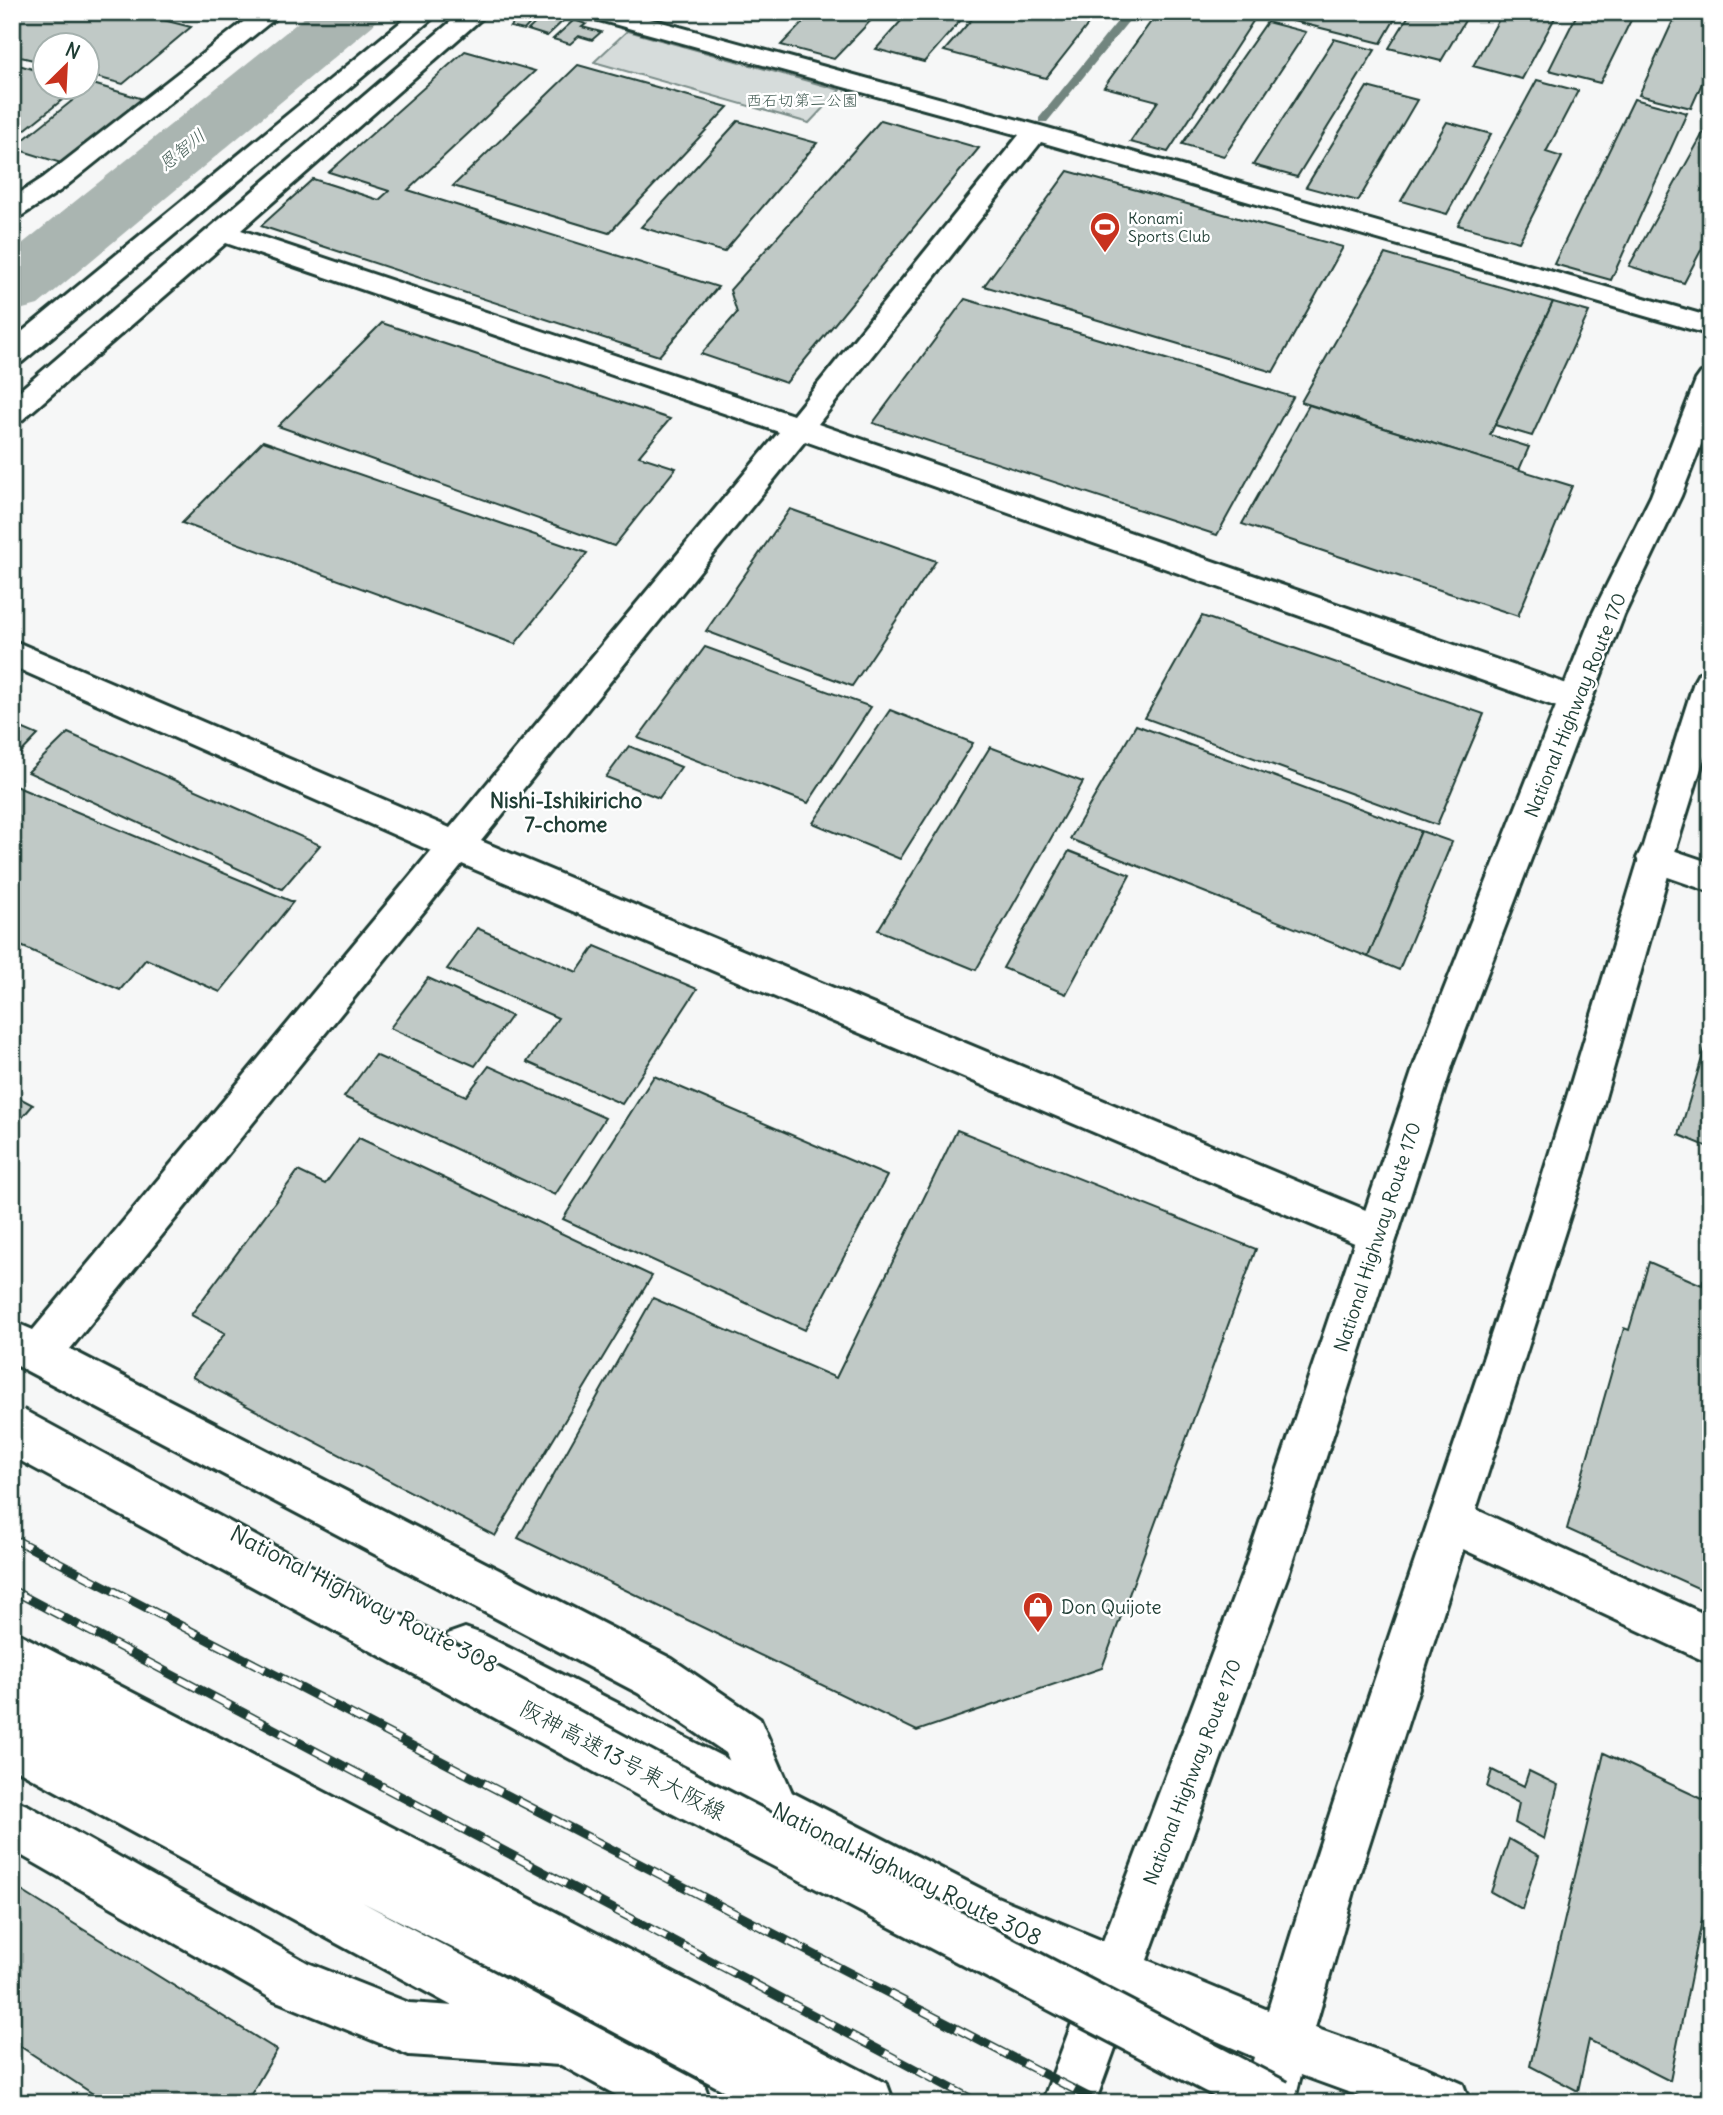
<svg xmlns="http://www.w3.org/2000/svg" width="1723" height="2115" viewBox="0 0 1723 2115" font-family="Delius,'Klee One',sans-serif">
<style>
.green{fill:#d6dcdb;stroke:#7a8c88;stroke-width:2}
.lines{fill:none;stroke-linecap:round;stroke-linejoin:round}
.stream{fill:#72857f;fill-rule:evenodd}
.river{fill:#aab5b1;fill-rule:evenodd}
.building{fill:#c0c9c6;stroke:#1f3d34;stroke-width:2}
.street-casing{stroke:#1f3d34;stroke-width:6}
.highway-casing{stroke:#1f3d34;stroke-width:6}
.street{fill:#fff;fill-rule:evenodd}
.highway{fill:#fff;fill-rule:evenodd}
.rail-casing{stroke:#1f3d34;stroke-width:9}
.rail{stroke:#fff;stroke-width:6;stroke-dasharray:19;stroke-linecap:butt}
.highway-bridge-casing{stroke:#1f3d34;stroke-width:52;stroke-linecap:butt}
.highway-bridge{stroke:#fff;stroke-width:46}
.labels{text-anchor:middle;stroke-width:5;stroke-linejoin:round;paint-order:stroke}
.far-park-label{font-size:16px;fill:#445d55;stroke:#fff}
.far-poi-label{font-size:16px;fill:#1f3d34;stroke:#fff;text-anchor:start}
.far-water-label{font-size:18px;font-style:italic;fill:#49615a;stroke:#fff}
.street-label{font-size:19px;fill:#1f3d34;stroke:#fff}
.poi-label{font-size:19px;fill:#1f3d34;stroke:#fff;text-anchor:start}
.neighbourhood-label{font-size:21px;font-weight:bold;fill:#1f3d34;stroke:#fff}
.near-street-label{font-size:23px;fill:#1f3d34;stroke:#fff}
</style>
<rect width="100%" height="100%" fill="#f6f7f7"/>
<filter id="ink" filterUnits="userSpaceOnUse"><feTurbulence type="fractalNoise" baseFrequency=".0143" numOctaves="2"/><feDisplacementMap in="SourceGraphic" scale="14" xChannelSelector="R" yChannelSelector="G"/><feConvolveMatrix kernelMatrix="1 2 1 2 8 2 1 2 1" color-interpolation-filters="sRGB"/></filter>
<g filter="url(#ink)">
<path class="green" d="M627,31H628L840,90L809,123L594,62Z"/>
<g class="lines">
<path class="stream" d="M1125,12H1136L1047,122H1039V118Z"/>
<path class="river" d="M311,12H383L373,25L38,305L12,312V252Z"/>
</g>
<g class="building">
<path d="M12,12H132L191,27L123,84L88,75V46H46V63L12,55Z"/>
<path d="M525,12H541L524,30L510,27Z"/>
<path d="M813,12H879L834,59L781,45Z"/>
<path d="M909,12H968L924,62L876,49Z"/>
<path d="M978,12H1098L1046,78L944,51Z"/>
<path d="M1158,12H1259L1168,152L1130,142L1158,101L1104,87Z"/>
<path d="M1275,12H1399L1381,43L1273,16Z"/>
<path d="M1411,12H1470L1441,61L1389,48Z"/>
<path d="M1503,12H1558L1522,79L1473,66Z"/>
<path d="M1578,12H1635L1600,83L1549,70Z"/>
<path d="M1677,12H1711V63L1691,108L1639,95Z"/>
<path d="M546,13L566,18L547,36L528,30Z"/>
<path d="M574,20L586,24L582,27L601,32L592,40L579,36L570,44L553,39Z"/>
<path d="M1267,22L1306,32L1224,156L1182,144Z"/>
<path d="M1334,39L1375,50L1297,177L1253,165Z"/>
<path d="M465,51L535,71L408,190L718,287L659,356L261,226L313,179L379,200L389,191L329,172Z"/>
<path d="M12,63L46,73V88H77L12,140Z"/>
<path d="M578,65L728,107L609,233L453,186Z"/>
<path d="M1537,80L1578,91L1546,152L1562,157L1519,242L1458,225Z"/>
<path d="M93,84L143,99L64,164L13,148Z"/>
<path d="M1367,87L1417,100L1358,201L1306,187Z"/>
<path d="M1634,99L1687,113L1611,280L1554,264Z"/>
<path d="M1711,119V231L1684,283L1629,266Z"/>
<path d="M881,120L979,148L786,383L701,354L737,313L730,290Z"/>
<path d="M738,121L817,143L724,252L641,227Z"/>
<path d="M1447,122L1491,134L1447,214L1401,201Z"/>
<path d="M1068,171L1343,247L1273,372L984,286Z"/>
<path d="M1385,254L1553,302L1490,435L1529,447L1519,470L1301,402Z"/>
<path d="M965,299L1293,397L1217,535L873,423Z"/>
<path d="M1553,302L1589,312L1532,436L1495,425Z"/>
<path d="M382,323L670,419L639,456L676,468L614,546L278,426Z"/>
<path d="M1309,405L1572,486L1518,616L1242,524Z"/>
<path d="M263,441L587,553L515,644L182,523Z"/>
<path d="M790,509L936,561L852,686L706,631Z"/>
<path d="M1202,616L1484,714L1437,825L1145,718Z"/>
<path d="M705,647L871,707L808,803L638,738Z"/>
<path d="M890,710L973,743L900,859L813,823Z"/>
<path d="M12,724L38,735L12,762Z"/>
<path d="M1136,725L1421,831L1368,957L1070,839Z"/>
<path d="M68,733L320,845L282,889L28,772Z"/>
<path d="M629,746L681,767L659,798L606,777Z"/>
<path d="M990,747L1083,782L976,970L878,930Z"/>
<path d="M15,786L293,902L220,992L146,959L120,990L12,942V788Z"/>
<path d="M1421,831L1452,842L1399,970L1368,957Z"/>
<path d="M1069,851L1130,875L1066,994L1003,968Z"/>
<path d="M477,928L577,972L595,946L697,989L622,1104L527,1062L558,1018L447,969Z"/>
<path d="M428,978L511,1016L475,1066L390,1028Z"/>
<path d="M1711,1028V1148L1679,1135Z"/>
<path d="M375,1055L466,1096L489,1066L605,1118L555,1195L344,1097Z"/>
<path d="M654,1076L887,1176L805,1330L563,1219Z"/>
<path d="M12,1094L33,1105L12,1129Z"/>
<path d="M957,1130L1256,1249L1102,1668L917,1731L518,1538L653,1298L836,1378Z"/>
<path d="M359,1138L652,1276L495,1536L192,1377L225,1333L191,1315L298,1171L325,1184Z"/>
<path d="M1649,1262L1702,1285L1703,1280L1711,1284V1594L1567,1529L1624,1328L1629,1330Z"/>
<path d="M1604,1753L1711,1803V1875L1670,2081L1589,2040L1578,2091L1530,2066Z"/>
<path d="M1492,1770L1524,1786L1529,1771L1558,1785L1544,1839L1515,1823L1519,1803L1487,1787Z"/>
<path d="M1509,1839L1539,1856L1522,1909L1491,1892Z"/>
<path d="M12,1885L277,2050L246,2103H107L12,2041Z"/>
</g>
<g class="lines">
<g class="street-casing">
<g id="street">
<path d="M256,12H283L61,190L21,216L12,218V198L43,178Z"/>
<path d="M413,12H440L22,362L12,364V340Z"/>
<path d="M462,12H489L241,230L793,415L1019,135L588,17L585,12H625L1044,127L1711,317V335L1041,142L818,424L1587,691L1592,700L1587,709L1575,713L1563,709L805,441L481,841L1392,1221L1398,1234L1392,1247L1378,1253L1364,1247L462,864L70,1349L672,1659L760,1719L800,1811L793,1828L776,1835L759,1828L726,1753L638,1693L12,1363V1321L33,1330L431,851L12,666V640L450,828L779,432L226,243L22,420L12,423V397Z"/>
<path d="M1655,844L1711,863V892L1642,868L1637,858L1642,848Z"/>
<path d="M1451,1498L1711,1617V1664L1435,1536L1429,1520L1435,1504Z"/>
<path d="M12,1799L29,1806L308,1963L409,2003L559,2013L577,2021L585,2039L577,2057L559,2065L409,2055L274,2000L12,1850Z"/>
</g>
</g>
<g class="highway-casing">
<g id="highway">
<path d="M1711,371V419L1681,496L1624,615L1453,1063L1288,1575L1147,1960L1268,2010C1353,1728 1456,1452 1544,1171C1595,1008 1642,844 1694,682L1699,673L1711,670V736L1673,858L1584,1172L1356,1885L1315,2028L1422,2066L1463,2084L1470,2103H1378L1301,2075L1294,2103H1241L1254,2057L1131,2004L1095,2103H1042L1086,1986L961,1933L448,1668L442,1651L448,1634L465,1628L482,1634L997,1897L1103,1941L1242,1575L1415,1063L1592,615L1651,496L1696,380L1701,373Z"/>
<path d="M12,1630L887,2084L894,2103H747L528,1986L362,1902L704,2084L711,2103H631L12,1767Z"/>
</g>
</g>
<use href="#street" class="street"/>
<use href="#highway" class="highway"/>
<g class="rail-casing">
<g id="rail">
<path d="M12,1538L1100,2103"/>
<path d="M12,1590L979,2103"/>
</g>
</g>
<use href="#rail" class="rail"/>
<g class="highway-bridge-casing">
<path id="highway-bridge" d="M12,1430L652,1777L1277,2103"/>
</g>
<use href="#highway-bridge" class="highway-bridge"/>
</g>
</g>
<defs>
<g id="stadium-pin" transform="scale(1.575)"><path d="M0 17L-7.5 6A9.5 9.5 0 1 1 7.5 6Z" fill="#c8321e" stroke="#fff"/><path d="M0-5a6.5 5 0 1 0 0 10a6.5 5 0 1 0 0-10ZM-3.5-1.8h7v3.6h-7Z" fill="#fff"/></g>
<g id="shop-pin" transform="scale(1.575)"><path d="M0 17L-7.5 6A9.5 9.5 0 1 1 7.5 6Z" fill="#c8321e" stroke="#fff"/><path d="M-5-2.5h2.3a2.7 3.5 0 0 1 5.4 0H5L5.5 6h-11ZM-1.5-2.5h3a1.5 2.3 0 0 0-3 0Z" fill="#fff"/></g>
</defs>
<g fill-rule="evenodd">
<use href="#stadium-pin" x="1105" y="227"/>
<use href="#shop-pin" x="1038" y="1607"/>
</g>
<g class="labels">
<g class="far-park-label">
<text x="802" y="106">西石切第二公園</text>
</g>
<g class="far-poi-label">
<text x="1128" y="224">Konami<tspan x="1128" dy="18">Sports Club</tspan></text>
</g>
<g class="far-water-label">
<text transform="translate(182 150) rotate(-39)" y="6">恩智川</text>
</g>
<g class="street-label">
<text transform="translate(1575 705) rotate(-68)" y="7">National Highway Route 170</text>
<text transform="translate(1377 1237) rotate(-72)" y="7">National Highway Route 170</text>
<text transform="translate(1192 1772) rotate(-69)" y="7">National Highway Route 170</text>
</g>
<g class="poi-label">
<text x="1061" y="1614">Don Quijote</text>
</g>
<g class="neighbourhood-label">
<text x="566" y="808">Nishi-Ishikiricho<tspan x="566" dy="24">7-chome</tspan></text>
</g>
<g class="near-street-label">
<text transform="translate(364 1599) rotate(27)" y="8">National Highway Route 308</text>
<text transform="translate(623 1760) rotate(28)" y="8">阪神高速13号東大阪線</text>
<text transform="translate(907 1874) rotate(26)" y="8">National Highway Route 308</text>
</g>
</g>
<rect width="1723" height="2115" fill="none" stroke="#fff" stroke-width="42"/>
<rect x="21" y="21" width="1681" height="2073" fill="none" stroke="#1f3d34" stroke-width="2.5" filter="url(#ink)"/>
<g transform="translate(66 66) rotate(24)"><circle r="33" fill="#ffffff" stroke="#a5b1ae" stroke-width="2"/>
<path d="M0-5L12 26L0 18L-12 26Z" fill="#c8321e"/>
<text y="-10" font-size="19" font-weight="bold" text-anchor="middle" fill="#1f3d34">N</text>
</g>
</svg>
